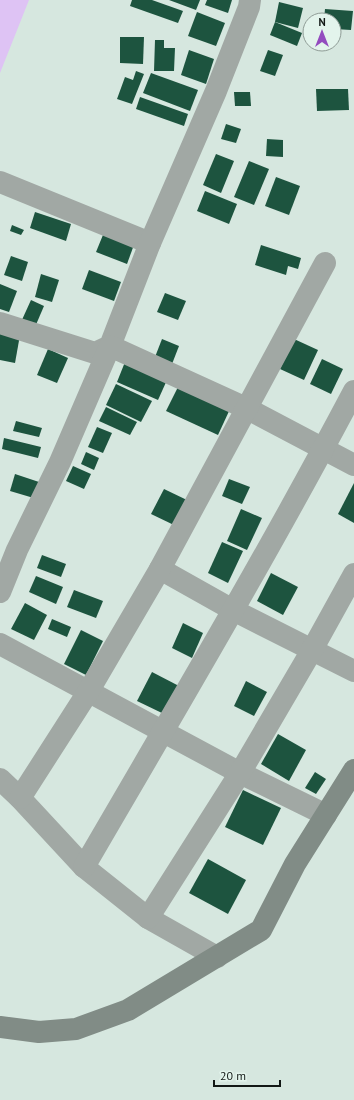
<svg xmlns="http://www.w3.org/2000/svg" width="354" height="1100" viewBox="0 0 354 1100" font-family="'PT Sans',sans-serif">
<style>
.green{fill:#dec3f4}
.building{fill:#1d543f}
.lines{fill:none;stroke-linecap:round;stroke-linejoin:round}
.minor{stroke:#a1a8a4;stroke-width:22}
.secondary{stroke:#818c86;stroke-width:22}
</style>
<rect width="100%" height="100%" fill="#d6e7df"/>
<path class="green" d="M0,0H29L0,73Z"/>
<g class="building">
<path d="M132,0H152L183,11L178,23L130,6Z"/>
<path d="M169,0H200L196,10Z"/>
<path d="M207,0H232L228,13L205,5Z"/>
<path d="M279,2L303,8L298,28L275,22Z"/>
<path d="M325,9L353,11L351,30L334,29V20H324Z"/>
<path d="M197,12L225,23L216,46L188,36Z"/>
<path d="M275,22L302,33L297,46L270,35Z"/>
<path d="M120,37H144L143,64L120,63Z"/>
<path d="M155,40H164V48H175L174,71H154Z"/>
<path d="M189,50L214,59L206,84L181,75Z"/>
<path d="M268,50L283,55L275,76L260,71Z"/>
<path d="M136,71L144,74L132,104L117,99L125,77L133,80Z"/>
<path d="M151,73L198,90L190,111L143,93Z"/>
<path d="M316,89H348L349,110L317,111Z"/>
<path d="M234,92H250L251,106H235Z"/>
<path d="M140,97L188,114L184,126L136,109Z"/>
<path d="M226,124L241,129L236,143L221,139Z"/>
<path d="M267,139L283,140V157L266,156Z"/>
<path d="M216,154L234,161L221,193L203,185Z"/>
<path d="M249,161L269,169L254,205L234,197Z"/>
<path d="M276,177L300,186L289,215L265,206Z"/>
<path d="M205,191L237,204L229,224L197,211Z"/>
<path d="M35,212L71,224L66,241L30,228Z"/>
<path d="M12,225L24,230L21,235L10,231Z"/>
<path d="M105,230L135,242L127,264L96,252Z"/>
<path d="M261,245L301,258L298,269L288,266L286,275L255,265Z"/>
<path d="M11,256L28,262L22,281L4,275Z"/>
<path d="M89,270L121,282L114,301L82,289Z"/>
<path d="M41,274L59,280L52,302L35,297Z"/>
<path d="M0,284L17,291L9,312L0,309Z"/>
<path d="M165,293L186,301L178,320L157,312Z"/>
<path d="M31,300L44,306L35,327L21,322Z"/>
<path d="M0,332L20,335L15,363L0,360Z"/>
<path d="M162,339L179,346L172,364L155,357Z"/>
<path d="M294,339L318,350L304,380L280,369Z"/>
<path d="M48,349L68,358L57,383L37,375Z"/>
<path d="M322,359L343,369L331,394L310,384Z"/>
<path d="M125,362L167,380L158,400L117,382Z"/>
<path d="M116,384L152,401L141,422L106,405Z"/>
<path d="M179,385L230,409L218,435L166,411Z"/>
<path d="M106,407L137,422L130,435L99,421Z"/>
<path d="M16,421L42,428L39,437L13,431Z"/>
<path d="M97,427L112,433L103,453L88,447Z"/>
<path d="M4,438L41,447L38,458L2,449Z"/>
<path d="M86,452L99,458L94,470L81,464Z"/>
<path d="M73,466L91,474L84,489L66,481Z"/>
<path d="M15,474L42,483L37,499L10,491Z"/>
<path d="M229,479L250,487L242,504L222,496Z"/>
<path d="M354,483V523L338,514Z"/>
<path d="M164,489L189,501L176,526L151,514Z"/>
<path d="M241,509L262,518L247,550L227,541Z"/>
<path d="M222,542L243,551L228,583L208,573Z"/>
<path d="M42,555L66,564L61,577L37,568Z"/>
<path d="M271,573L298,587L283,615L257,601Z"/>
<path d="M36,576L63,587L56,604L29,592Z"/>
<path d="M74,590L103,601L96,618L67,607Z"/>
<path d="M25,603L47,615L34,640L11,629Z"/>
<path d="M52,619L71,627L67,637L48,629Z"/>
<path d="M183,623L203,633L192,658L172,648Z"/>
<path d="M81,630L103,641L86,675L64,664Z"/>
<path d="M152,672L179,686L164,714L137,701Z"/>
<path d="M246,681L267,692L254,716L234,706Z"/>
<path d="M278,734L306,750L289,781L261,764Z"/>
<path d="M315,772L326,779L316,794L305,788Z"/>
<path d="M243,790L281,808L263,845L225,827Z"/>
<path d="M208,859L246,880L228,914L189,893Z"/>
</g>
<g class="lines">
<g class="minor">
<path d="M0,182L150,243"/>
<path d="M0,323L95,353L110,346L150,243L216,91L249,7L250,0"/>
<path d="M160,569L233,610L354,671"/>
<path d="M0,592L17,550L60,462L110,346L246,408L354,465"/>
<path d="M0,644L240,773L326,815"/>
<path d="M0,779L20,798L84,867L148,918L217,957"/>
<path d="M20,798L88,692L160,569L325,263"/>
<path d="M84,867C176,709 269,552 354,391"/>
<path d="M148,918L240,773L312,650L354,574"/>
</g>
<path class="secondary" d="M0,1027L39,1032L76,1029L128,1010L261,930L295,864L354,770"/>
</g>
<g transform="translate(322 32)"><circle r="19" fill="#e3f4ec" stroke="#8f9c96"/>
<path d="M0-3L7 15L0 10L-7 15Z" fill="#934cbf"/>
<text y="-6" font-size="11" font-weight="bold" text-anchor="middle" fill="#121815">N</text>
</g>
<path d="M214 1080v6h66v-6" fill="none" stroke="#121815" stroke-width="2"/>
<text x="220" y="1080" font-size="12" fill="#121815" stroke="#e3f4ec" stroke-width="3" paint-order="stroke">20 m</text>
</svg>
